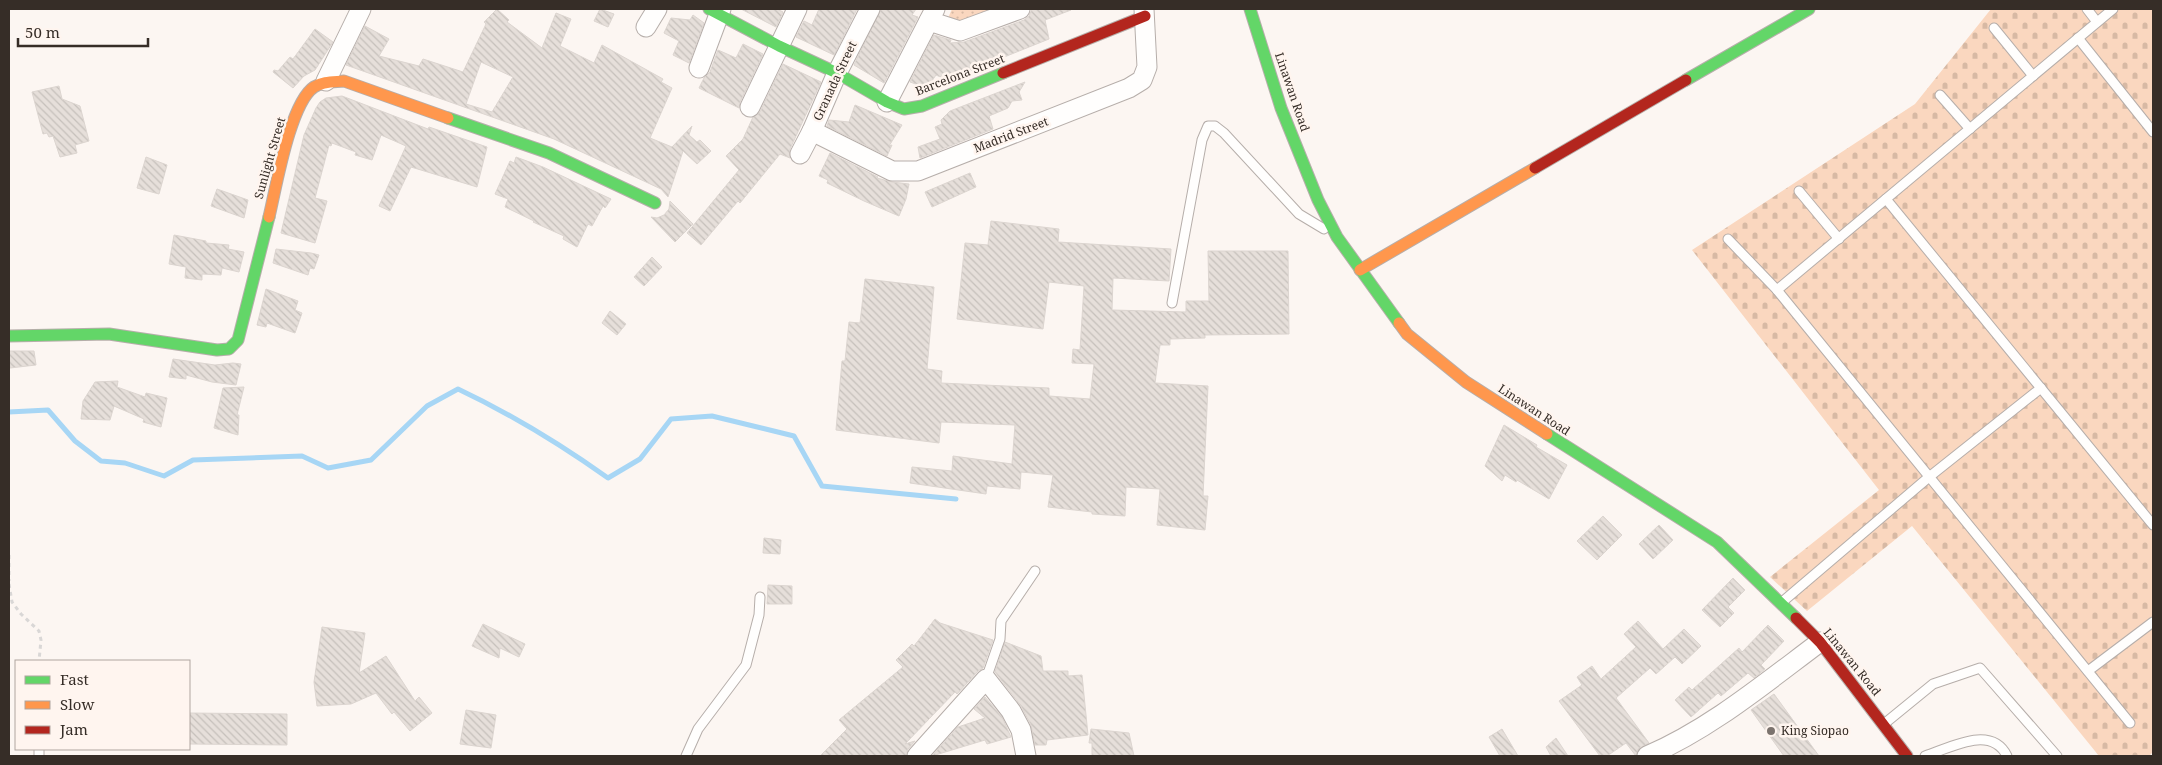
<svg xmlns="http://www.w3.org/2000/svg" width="2162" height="765" viewBox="0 0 2162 765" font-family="'Noto Serif',serif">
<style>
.grass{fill:url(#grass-dots)}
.cemetery{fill:url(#cemetery-stones)}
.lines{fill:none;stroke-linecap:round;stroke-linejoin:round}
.stream{stroke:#a7d6f5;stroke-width:5}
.building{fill:url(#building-back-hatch);stroke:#dcd5d0;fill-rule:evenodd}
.lane-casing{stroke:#b6aeaa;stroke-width:11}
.street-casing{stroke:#b6aeaa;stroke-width:21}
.fast-casing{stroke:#b6aeaa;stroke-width:13}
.slow-casing{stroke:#b6aeaa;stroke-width:13}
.jam-casing{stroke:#b6aeaa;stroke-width:13}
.path{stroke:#d9d7d6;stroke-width:3;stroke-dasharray:4 4;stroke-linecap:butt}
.lane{stroke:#fffefd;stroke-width:9}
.street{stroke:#fffefd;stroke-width:19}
.fast{stroke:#63d668;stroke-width:11}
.slow{stroke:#ff974d;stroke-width:11}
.jam{stroke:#b3261e;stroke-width:11}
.poi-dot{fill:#7b736e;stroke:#fff5ef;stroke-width:2}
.labels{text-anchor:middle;stroke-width:5;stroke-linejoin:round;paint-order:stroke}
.street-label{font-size:12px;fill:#362d27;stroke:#fff5ef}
.poi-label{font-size:12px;fill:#362d27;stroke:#fff5ef;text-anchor:start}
</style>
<defs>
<pattern id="grass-dots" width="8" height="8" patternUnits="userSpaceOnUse" patternTransform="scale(1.25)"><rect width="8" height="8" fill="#fad7bf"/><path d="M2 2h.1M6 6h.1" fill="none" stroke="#d7b9a4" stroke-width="1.8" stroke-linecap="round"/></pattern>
<pattern id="cemetery-stones" width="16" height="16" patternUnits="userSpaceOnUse" patternTransform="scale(1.25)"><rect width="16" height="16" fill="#fad7bf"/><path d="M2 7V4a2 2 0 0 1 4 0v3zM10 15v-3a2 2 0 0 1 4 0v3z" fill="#d7b9a4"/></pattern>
<pattern id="building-back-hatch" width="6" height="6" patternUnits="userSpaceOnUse" patternTransform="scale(1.25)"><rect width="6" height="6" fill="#e6dfda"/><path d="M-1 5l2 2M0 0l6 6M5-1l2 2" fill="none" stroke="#c6c0bb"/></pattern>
</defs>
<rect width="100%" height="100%" fill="#fcf6f2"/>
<path class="grass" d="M952,9H1009L945,25Z"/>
<path class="cemetery" d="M1991,9H2153V752L2149,756H2099L1912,526L1807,611L1770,577L1879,490L1692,250L1915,104Z"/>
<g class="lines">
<path class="stream" d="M9,412L48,410L75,441L101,461L125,463L164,476L193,460L302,456L328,468L371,460L427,406L458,389C511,414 560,444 608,478L640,459L671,419L712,416L794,436L822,486L956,499"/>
</g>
<g class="building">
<path d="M497,9L509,20L507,22L542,48L556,13L571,19L560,46L594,63L602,45L663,79L661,82L672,88L650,138L672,147L692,126L689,135L697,142L700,140L711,151L697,164L683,151L668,197L661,189L554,139L346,65L365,26L389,39L379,56L419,66L423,59L463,72L486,24L484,22ZM481,62L513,77L492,112L466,104Z"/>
<path d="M600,9L614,14L608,27L594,21Z"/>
<path d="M741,9H777L783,12L776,27Z"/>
<path d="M819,9H857L834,55L796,37L804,21L812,25Z"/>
<path d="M881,9H916L912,15L918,17L884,83L854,65Z"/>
<path d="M1032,9L1071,10L1045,20L1049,39L947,80L936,75L927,88L910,82L934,35L951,40L950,43L964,42L1024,20L1029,16Z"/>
<path d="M693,15L704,23L689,63L673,55L679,41L664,33L671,18L690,20Z"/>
<path d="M315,29L333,42L315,70L304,76L293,88L273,72L274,70L278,71L290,57L293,59Z"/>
<path d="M743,44L763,54L740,102L739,108L699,88L704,78L710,72L718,50L736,58Z"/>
<path d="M783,64L821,82L790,149V158L780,154L740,203L738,201L701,245L687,233L739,170L726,156L743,139L753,117L760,112Z"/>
<path d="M1025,82L1019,92L1022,100L1012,101L1008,108L989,116L993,129L920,158L918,147L940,139L935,127L942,124L941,120L950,111Z"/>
<path d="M59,86L62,99L80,106L89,141L75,145L77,153L60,157L53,136L49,137L47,133L43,134L32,92Z"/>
<path d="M342,96L428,129L429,127L487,147L477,187L411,167L390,211L379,206L406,146L381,135L372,160L355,155L356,152L332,143L331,146L329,145L315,198L327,201L315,243L281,233L304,135L316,108L320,102L326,98Z"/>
<path d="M855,105L902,125L889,146L892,145L887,156L827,126L829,120L849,122Z"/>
<path d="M830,153L878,177L877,178L892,182L909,184L906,199L899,216L864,201L827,183L828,180L819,176Z"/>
<path d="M146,157L167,165L159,194L137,188Z"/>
<path d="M516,157L543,167L611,199L605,208L603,206L592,226L588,224L577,247L563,239L564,236L533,222L534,221L505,207L508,199L495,194L510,161L514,163Z"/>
<path d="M970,173L976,187L932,207L925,192Z"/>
<path d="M217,189L248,200L244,218L211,206Z"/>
<path d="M670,201L693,224L675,242L651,217L657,218L664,215L669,209Z"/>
<path d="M991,221L1059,229L1058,242L1171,249L1169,281L1113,278L1112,310L1186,312V301H1209L1208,251H1288L1289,334L1205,335V338L1170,339V345H1160L1155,383L1208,386L1203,496H1208L1205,530L1157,525L1160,489L1126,487L1125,516L1092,514V512L1048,507L1053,475L1021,472L1020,489L987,486L986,494L910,483L912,467L952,471L953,456L1012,464L1015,425L941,422L939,443L836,430L842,361H845L849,322L860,323L865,279L934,287L927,369L942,371L941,383L1049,388V396L1090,399L1094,364L1072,363L1073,349L1080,350L1084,286L1049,282L1043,329L957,319L965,243L988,245Z"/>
<path d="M174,235L206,241V243L229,245L228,249L244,252L239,272L222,268L221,275L202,274V280L185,278L186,267L169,264Z"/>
<path d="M276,249L311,253L319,255L314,269L310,268L308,275L273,263Z"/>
<path d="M652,257L662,267L644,286L634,277Z"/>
<path d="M266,289L298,301L295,310L302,313L295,333L267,323L266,327L257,325Z"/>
<path d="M610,311L626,324L617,335L602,323Z"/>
<path d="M9,351H34L36,365L10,368Z"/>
<path d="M173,359L215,365L233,363L241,364L236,385L212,382L186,375V379L169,377Z"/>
<path d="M118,381L117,387L145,397L146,393L167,398L161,427L143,422L144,419L114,406L110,420L81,419L83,401L95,382Z"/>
<path d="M244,387L237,415H239L238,435L214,428L223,388Z"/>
<path d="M1504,425L1537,445L1536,447L1567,465L1549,499L1517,480L1516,482L1505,475L1502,481L1485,466Z"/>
<path d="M1603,516L1622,535L1597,560L1577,541Z"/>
<path d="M1659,525L1673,540L1653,559L1639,544Z"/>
<path d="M764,538L781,540L780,554L763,553Z"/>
<path d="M1733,578L1745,590L1728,607L1734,613L1720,627L1702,610Z"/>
<path d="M768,585L792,586V604H767Z"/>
<path d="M935,619L940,623L993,640L983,668L978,671L957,694L955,692L905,744L915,741L908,749L906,756H820L847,729L839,720L903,667L896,660L912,644L914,646Z"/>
<path d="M1638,621L1663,649L1684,629L1701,646L1682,664L1675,657L1656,674L1650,668L1616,698L1649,743L1638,749L1636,756L1626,743L1607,756H1600L1559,701L1582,685L1577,677L1592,666L1601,679L1636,647L1624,634Z"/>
<path d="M483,624L525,644L519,657L500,648L499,658L472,646Z"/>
<path d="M1768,625L1784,641L1761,665L1765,669L1754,678L1748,673L1721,696L1718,693L1691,717L1675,700L1689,687L1692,690L1739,648L1742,652Z"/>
<path d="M322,627L365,633L359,673L386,656L415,701L419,697L432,713L410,731L394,712L392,714L376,693L351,704L317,706L314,682Z"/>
<path d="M1005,642L1041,656L1043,671H1068V676L1082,675L1088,735L1047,740L1046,745H1035L1031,725L1021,706L995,672Z"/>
<path d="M1774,694L1819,756H1784L1751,710Z"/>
<path d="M985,697L1002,717L1011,737L987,744L985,740L932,756L958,727L985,718L974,709Z"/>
<path d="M466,710L496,715L491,748L460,744Z"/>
<path d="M189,713L287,714V745L189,744Z"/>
<path d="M1091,729L1129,733L1134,756H1092V743H1089Z"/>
<path d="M1502,729L1518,756H1500L1489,737Z"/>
<path d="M1556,738L1568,756H1551L1546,747Z"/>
</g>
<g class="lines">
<g class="lane-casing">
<g id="lane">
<path d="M2087,9L2097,22"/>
<path d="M1994,28L2033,76"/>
<path d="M2078,38L2153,132"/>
<path d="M1940,95L1970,129"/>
<path d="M1799,191L1839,239"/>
<path d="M1886,199L2153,525"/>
<path d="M1728,239L1777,290L2130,723"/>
<path d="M1777,290L2113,9"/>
<path d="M1172,303L1202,140L1208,126H1215L1224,133L1299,214L1324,229"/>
<path d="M1781,603L1929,477L2041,388"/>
<path d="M2088,671L2153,622"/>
<path d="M986,679L1000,639L1001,621L1035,571"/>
<path d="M1884,724L1933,684L1980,668L2057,756"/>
<path d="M39,749V756"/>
<path d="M686,756L698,729L746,665L759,615L760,597"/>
<path d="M1925,756C1950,748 1991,724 2007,756"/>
</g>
</g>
<g class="street-casing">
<g id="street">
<path d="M929,21L960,31L1020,9"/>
<path d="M646,27L657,9"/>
<path d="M699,68L721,9"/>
<path d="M326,81L361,9"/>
<path d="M887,102L935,9"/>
<path d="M750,107L797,9"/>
<path d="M812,131L892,171H918L1129,88L1142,80L1147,67L1144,9"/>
<path d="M800,154L812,131L837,73L870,9"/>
<path d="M917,756L986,679L1011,711L1021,730L1026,756"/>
<path d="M1647,756C1710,729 1765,683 1820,642"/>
</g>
</g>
<g class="fast-casing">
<g id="fast">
<path d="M709,9L779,46L837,73L887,102L904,109L922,106L1003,73"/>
<path d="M1250,9L1281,108L1318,200L1337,237L1399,323"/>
<path d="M1686,80L1809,9"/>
<path d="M448,118L549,153L655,203"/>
<path d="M9,336L109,334L217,350L229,349L238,340L269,217"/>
<path d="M1547,434L1717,542L1796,618"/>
</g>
</g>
<g class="slow-casing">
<g id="slow">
<path d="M269,217C276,188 290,103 314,87C323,81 334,82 344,81L448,118"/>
<path d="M1360,270L1535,168"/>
<path d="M1399,323L1407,334L1466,382L1547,434"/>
</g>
</g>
<g class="jam-casing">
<g id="jam">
<path d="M1003,73L1145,16"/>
<path d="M1535,168L1686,80"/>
<path d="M1796,618L1820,642L1907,756"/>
</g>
</g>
<g class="path">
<path d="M9,555V581"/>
<path d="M9,584L12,602L21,614L39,631L41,640L39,661"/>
</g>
<use href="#lane" class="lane"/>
<use href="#street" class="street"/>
<use href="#fast" class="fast"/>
<use href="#slow" class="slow"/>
<use href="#jam" class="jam"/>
</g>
<circle class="poi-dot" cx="1771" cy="731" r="5"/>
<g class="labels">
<g class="street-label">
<text transform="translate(960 75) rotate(-21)" y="4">Barcelona Street</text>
<text transform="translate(835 81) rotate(-65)" y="4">Granada Street</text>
<text transform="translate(1292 92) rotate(71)" y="4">Linawan Road</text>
<text transform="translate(1011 135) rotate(-21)" y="4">Madrid Street</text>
<text transform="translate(270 158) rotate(-74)" y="4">Sunlight Street</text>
<text transform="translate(1534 410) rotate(33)" y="4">Linawan Road</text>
<text transform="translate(1852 662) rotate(51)" y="4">Linawan Road</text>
</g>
<g class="poi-label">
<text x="1781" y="735">King Siopao</text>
</g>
</g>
<rect width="2162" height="765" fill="none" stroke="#362d27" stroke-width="20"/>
<rect x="15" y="660" width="175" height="90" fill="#fff5ef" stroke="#afa59f"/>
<rect x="25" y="676" width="25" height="8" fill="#63d668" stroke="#afa59f"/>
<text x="60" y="685" font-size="15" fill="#362d27">Fast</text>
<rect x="25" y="701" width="25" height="8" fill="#ff974d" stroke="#afa59f"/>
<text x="60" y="710" font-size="15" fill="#362d27">Slow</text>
<rect x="25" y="726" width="25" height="8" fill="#b3261e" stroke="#afa59f"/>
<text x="60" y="735" font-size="15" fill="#362d27">Jam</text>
<path d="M18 38v8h130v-8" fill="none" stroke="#362d27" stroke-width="2.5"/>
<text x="25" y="38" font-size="15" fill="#362d27" stroke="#fff5ef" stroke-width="4" paint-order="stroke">50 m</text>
</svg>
